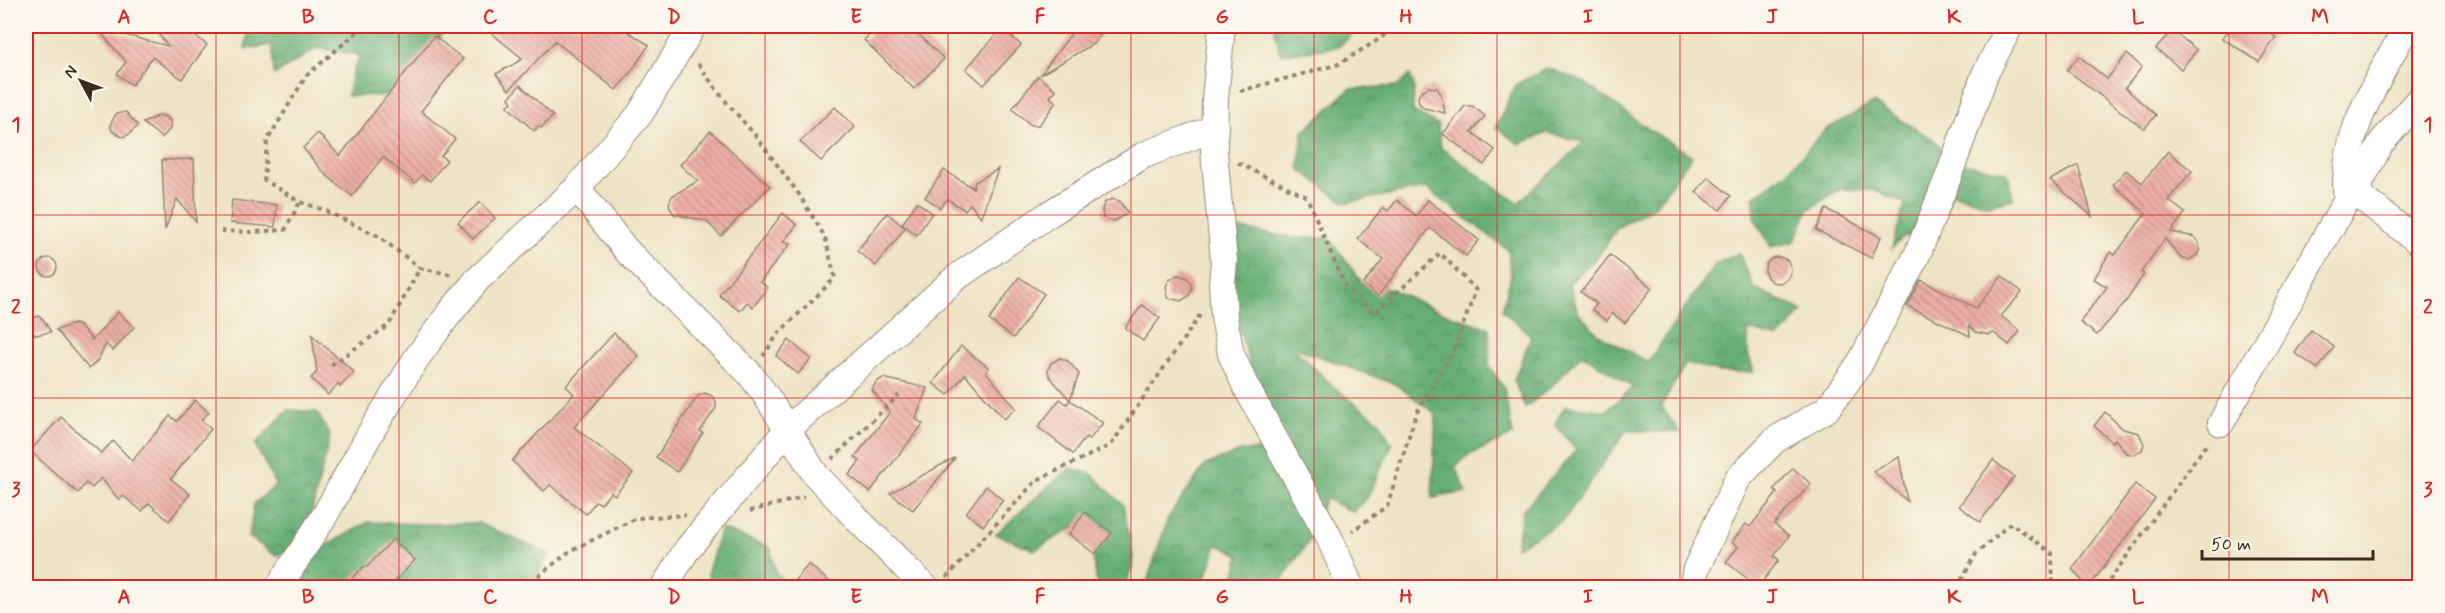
<svg xmlns="http://www.w3.org/2000/svg" width="2445" height="613" viewBox="0 0 2445 613" font-family="Mynerve,sans-serif">
<style>
.forest{fill:url(#forest-crowns);stroke:#506c49;stroke-width:1.5}
.building{fill:url(#building-back-hatch)}
.lines{fill:none;stroke-linecap:round;stroke-linejoin:round}
.street-casing{stroke:#948671;stroke-width:28}
.path{stroke:#948671;stroke-width:4;stroke-dasharray:4.5 4.5;stroke-linecap:butt}
.street{stroke:#fff;stroke-width:26}
.grid{fill:none;stroke:#d62828;stroke-width:1.5;stroke-opacity:0.55}
.neatline{fill:none;stroke:#d62828;stroke-width:2}
.grid-label{font-size:20px;text-anchor:middle;font-weight:bold;fill:#d62828}
</style>
<defs>
<pattern id="forest-crowns" width="20" height="18" patternUnits="userSpaceOnUse" patternTransform="scale(1.5)"><rect width="20" height="18" fill="#66ae74"/><path d="M2 6a3 3 0 1 1 6 0M12 15a3 3 0 1 1 6 0" fill="none" stroke="#558e5f"/></pattern>
<pattern id="building-back-hatch" width="6" height="6" patternUnits="userSpaceOnUse" patternTransform="scale(1.5)"><rect width="6" height="6" fill="#edafa7"/><path d="M-1 5l2 2M0 0l6 6M5-1l2 2" fill="none" stroke="#c18f87"/></pattern>
</defs>
<rect width="100%" height="100%" fill="#fbf7ec"/>
<filter id="ink" filterUnits="userSpaceOnUse"><feTurbulence type="fractalNoise" baseFrequency=".0167" numOctaves="2"/><feDisplacementMap in="SourceGraphic" scale="12" xChannelSelector="R" yChannelSelector="G"/><feConvolveMatrix kernelMatrix="1 2 1 2 8 2 1 2 1" color-interpolation-filters="sRGB"/></filter>
<filter id="wash" filterUnits="userSpaceOnUse"><feTurbulence type="fractalNoise" baseFrequency=".008" numOctaves="4" result="noise"/><feDisplacementMap in="SourceGraphic" scale="24" xChannelSelector="R" yChannelSelector="G"/><feGaussianBlur stdDeviation="1.35" result="paint"/><feColorMatrix in="noise" values="0 0 0 0 0 0 0 0 0 0 0 0 0 0 0 0 0 1.4 0 .05"/><feComposite in="paint" operator="in"/></filter>
<g filter="url(#wash)">
<rect width="100%" height="100%" fill="#eee3c4"/>
<g class="forest">
<path d="M249,26H443L438,47L399,95L347,96L354,68L360,55L317,48L274,75L272,45L245,49Z"/>
<path d="M1274,26H1362L1338,47L1280,54Z"/>
<path d="M1548,68L1585,83L1647,128L1692,156L1655,206L1617,228L1599,255L1569,284L1578,312L1598,334L1648,362L1715,264L1739,253L1754,288L1803,311L1779,338L1748,330V354L1754,372H1720L1686,363L1661,406L1679,432L1626,431L1563,521L1516,547L1523,510L1576,450L1555,424L1565,406L1606,411L1633,387L1582,354L1551,387L1525,408L1514,380L1531,336L1502,310L1511,276L1508,250L1426,188L1345,203L1299,169L1303,132L1350,89L1398,86L1410,75L1414,85L1413,111L1438,125L1441,148L1518,203L1584,142L1547,133L1519,144L1496,127L1516,84Z"/>
<path d="M1873,103L1933,139L1954,161L2008,173L2013,199L1988,205L1953,193L1933,231L1904,237L1892,248L1905,203L1873,190L1840,189L1808,210L1795,241L1771,247L1754,217V197L1788,171L1825,130Z"/>
<path d="M1228,227L1296,238H1329L1363,284L1392,290L1441,312L1489,328V366L1504,388L1513,435L1469,455L1455,467L1467,492L1432,498L1436,414L1395,384L1293,347L1335,388L1380,422L1392,445L1367,498L1353,512L1325,498L1309,541L1277,587H1231L1240,555L1217,544L1203,587L1145,588L1168,518L1205,465L1242,451L1290,448L1253,374L1229,298Z"/>
<path d="M288,410L317,412L330,436L304,543L276,556L249,537L254,504L276,485L255,445Z"/>
<path d="M1069,468L1092,474L1123,505L1134,561L1125,587L1097,586L1089,519L1034,550L996,534Z"/>
<path d="M368,522L422,524L478,523L549,554L530,587L283,588L300,561Z"/>
<path d="M721,529L770,547L776,573L789,587H710L708,571Z"/>
</g>
<g id="blocks">
<g class="building">
<path d="M152,26H182L207,45L182,79L152,57L132,85L117,74L126,62L97,28L168,46Z"/>
<path d="M483,26H619L649,45L631,72L616,90L555,41L509,90L496,74L523,59Z"/>
<path d="M878,26H910L944,59L914,89L864,40Z"/>
<path d="M1077,26H1108L1093,44L1040,75Z"/>
<path d="M2233,26H2258L2276,37L2259,62L2222,38Z"/>
<path d="M1002,28L1021,45L984,85L966,69Z"/>
<path d="M2172,30L2197,50L2181,69L2156,49Z"/>
<path d="M434,36L463,59L421,111L455,139L441,156L447,160L430,181L422,175L415,183L383,157L352,196L325,174L303,148L318,133L340,156Z"/>
<path d="M2127,54L2142,67L2125,88L2156,115L2144,129L2067,70L2079,56L2107,79Z"/>
<path d="M1038,76L1056,90L1050,97L1056,102L1039,125H1031L1012,109Z"/>
<path d="M520,85L553,116L541,128L538,126L534,131L507,106L512,102L509,98Z"/>
<path d="M1429,87L1437,88L1441,94L1445,113L1424,108L1419,103L1418,97L1421,91Z"/>
<path d="M1465,106H1472L1485,116L1472,132L1495,150L1484,165L1443,134Z"/>
<path d="M835,107L855,127L821,161L800,142Z"/>
<path d="M126,112L138,126L128,135L122,137L112,131L110,125L116,114Z"/>
<path d="M160,115L167,117L171,122L170,129L162,138L143,123Z"/>
<path d="M710,131L770,186L721,236L706,221L674,214L670,208L669,203L672,196L698,181L680,165Z"/>
<path d="M2168,151L2192,171L2168,200L2185,213L2171,232L2195,237L2199,243L2200,249L2197,255L2189,260L2181,258L2165,239L2141,272L2144,274L2127,300L2097,335L2080,322L2107,287L2094,279L2110,252L2115,255L2146,213L2113,185L2126,170L2142,183Z"/>
<path d="M194,159L196,222L177,199L165,230L162,160Z"/>
<path d="M2078,165L2092,216L2050,180Z"/>
<path d="M998,169L981,217L970,204L965,210L947,199L940,208L925,197L944,170L973,188L975,182Z"/>
<path d="M1708,177L1731,196L1720,210L1696,192Z"/>
<path d="M1112,199L1119,201L1128,213L1114,221L1103,218L1102,210L1104,203Z"/>
<path d="M232,200L277,205L275,227L230,223Z"/>
<path d="M1397,200L1416,216L1428,200L1479,240L1466,256L1430,228L1378,296L1363,284L1383,259L1358,239L1383,207L1388,211Z"/>
<path d="M480,202L495,218L473,239L458,222Z"/>
<path d="M917,202L932,213L917,235L902,224Z"/>
<path d="M1826,209L1881,237L1871,258L1816,230Z"/>
<path d="M783,213L797,225L783,242L790,244L760,282L768,288L753,307L747,302L740,311L719,295Z"/>
<path d="M887,213L905,228L876,266L857,251Z"/>
<path d="M1610,255L1652,288L1625,323L1612,313L1607,321L1592,310L1597,304L1581,292Z"/>
<circle cx="1778" cy="270" r="13"/>
<circle cx="48" cy="267" r="9"/>
<path d="M1178,275L1186,277L1191,283L1192,289L1189,296L1181,301L1168,298L1166,287L1169,280Z"/>
<path d="M2002,276L2022,292L2001,316L2020,331L2009,345L1994,333L1989,335L1976,332L1969,326L1970,336L1907,306L1921,280L1976,308Z"/>
<path d="M1019,277L1044,294L1014,338L989,320Z"/>
<path d="M1142,305L1160,318L1143,341L1125,328Z"/>
<path d="M118,312L134,327L113,351L106,344L98,360L89,369L56,330L74,324L80,326L92,340Z"/>
<path d="M38,316L43,319L51,332L36,335L30,332L28,327V321Z"/>
<path d="M2311,330L2334,347L2318,369L2295,353Z"/>
<path d="M614,333L639,356L574,427L633,473L615,495L611,492L601,504L596,501L586,514L550,485L544,491L512,461L574,394L566,386Z"/>
<path d="M312,335L354,372L340,387L338,384L328,395L311,378L317,372Z"/>
<path d="M789,340L811,359L798,374L776,356Z"/>
<path d="M961,346L989,368L986,372L1016,408L1004,419L965,374L948,395L933,383Z"/>
<path d="M1060,358L1068,361L1079,374L1070,400L1103,423L1089,440L1086,437L1073,454L1038,427L1060,399L1067,404L1070,400L1049,376L1048,370L1051,363Z"/>
<path d="M883,378L927,388L916,419L923,424L870,492L849,475L860,461L855,457L890,412L872,390L876,382Z"/>
<path d="M705,393L712,396L716,401V408L700,431L703,433L677,472L656,457L698,396Z"/>
<path d="M195,400L209,412L201,420L211,429L171,479L190,494L169,521L149,503L142,511L123,496L119,500L101,478L92,488L86,483L78,493L30,451L61,417L101,453L113,441L132,461L170,416L177,421Z"/>
<path d="M2105,412L2123,429L2139,433L2144,444L2142,450L2134,455L2126,453L2115,439L2112,442L2094,426Z"/>
<path d="M1899,457L1907,501L1873,471Z"/>
<path d="M955,458L913,510L890,493L954,458Z"/>
<path d="M1993,460L2014,477L1980,522L1959,506Z"/>
<path d="M1793,468L1811,484L1774,524L1789,536L1774,556L1779,560L1758,587L1726,562L1738,547L1732,542L1746,524L1750,527L1777,493L1774,489Z"/>
<path d="M2135,484L2155,499L2088,588L2072,569Z"/>
<path d="M986,486L1003,500L983,526L966,513Z"/>
<path d="M1085,512L1112,533L1095,554L1069,534Z"/>
<path d="M393,539L415,560L389,588H341L365,566L367,567Z"/>
<path d="M809,564L836,588H788Z"/>
</g>
</g>
</g>
<g filter="url(#ink)">
<use href="#blocks" fill-opacity="0" stroke="#948671" stroke-width="1.5"/>
<g class="lines">
<g class="street-casing">
<g id="street">
<path d="M693,26L640,114L577,188L627,251L750,374L767,397L815,474L858,520L926,588"/>
<path d="M1222,26L1215,99L1214,151L1224,261L1222,283L1224,317L1231,354L1246,387L1329,537L1351,588"/>
<path d="M2420,98L2381,143L2355,192L2420,243"/>
<path d="M2221,423L2347,199C2339,136 2379,79 2407,26"/>
<path d="M278,588L325,515L372,430L416,359L449,314L477,280L577,188"/>
<path d="M663,588L688,548L788,429L957,277L1049,214L1144,155L1215,128"/>
<path d="M1692,588L1696,569L1738,478L1775,440L1827,409L1859,365L1917,255L1949,175L1985,74L2010,26"/>
</g>
</g>
<g class="path">
<path d="M364,26L306,76L267,141L264,180L300,202L324,210L378,236L420,268"/>
<path d="M698,64L722,97L755,135L798,193L825,237L835,278L778,334L763,356"/>
<path d="M1240,91L1339,64L1381,38L1394,26"/>
<path d="M1238,163L1307,197L1345,286L1375,313L1440,253L1476,290L1453,352L1416,414L1387,506L1352,531"/>
<path d="M221,231L251,232L285,230L300,202"/>
<path d="M331,365L389,325L420,268L453,275"/>
<path d="M832,459L899,395"/>
<path d="M750,511L804,497"/>
<path d="M946,578L1037,480L1111,445L1200,315"/>
<path d="M531,582L570,551L637,518L686,515"/>
<path d="M1957,588L1976,554L2011,523L2052,553L2053,588"/>
<path d="M2104,588L2208,442"/>
</g>
<use href="#street" class="street"/>
</g>
</g>
<path class="grid" d="M216,26V588M399,26V588M582,26V588M765,26V588M948,26V588M1131,26V588M1314,26V588M1497,26V588M1680,26V588M1863,26V588M2046,26V588M2229,26V588M26,215H2420M26,398H2420"/>
<rect width="2445" height="613" fill="none" stroke="#fbf7ec" stroke-width="66"/>
<g transform="translate(81 81) rotate(311)" stroke="#fbf7ec" stroke-width="4.5" paint-order="stroke">
<path d="M0-4.5L10 22L0 15L-10 22Z" fill="#3b2a1e"/>
<text y="-9" font-size="16" font-weight="bold" text-anchor="middle" fill="#3b2a1e">N</text>
</g>
<path d="M2202 550v9h171v-9" fill="none" stroke="#3b2a1e" stroke-width="3"/>
<text x="2211" y="550" font-size="18" fill="#3b2a1e" stroke="#fbf7ec" stroke-width="4.5" paint-order="stroke">50 m</text>
<rect x="33" y="33" width="2379" height="547" class="neatline"/>
<g class="grid-label">
<text x="124" y="23">A</text>
<text x="308" y="23">B</text>
<text x="490" y="23">C</text>
<text x="674" y="23">D</text>
<text x="856" y="23">E</text>
<text x="1040" y="23">F</text>
<text x="1222" y="23">G</text>
<text x="1406" y="23">H</text>
<text x="1588" y="23">I</text>
<text x="1772" y="23">J</text>
<text x="1954" y="23">K</text>
<text x="2138" y="23">L</text>
<text x="2320" y="23">M</text>
<text x="16" y="131">1</text>
<text x="2428" y="131">1</text>
<text x="16" y="313">2</text>
<text x="2428" y="313">2</text>
<text x="16" y="496">3</text>
<text x="2428" y="496">3</text>
<text x="124" y="603">A</text>
<text x="308" y="603">B</text>
<text x="490" y="603">C</text>
<text x="674" y="603">D</text>
<text x="856" y="603">E</text>
<text x="1040" y="603">F</text>
<text x="1222" y="603">G</text>
<text x="1406" y="603">H</text>
<text x="1588" y="603">I</text>
<text x="1772" y="603">J</text>
<text x="1954" y="603">K</text>
<text x="2138" y="603">L</text>
<text x="2320" y="603">M</text>
</g>
</svg>
